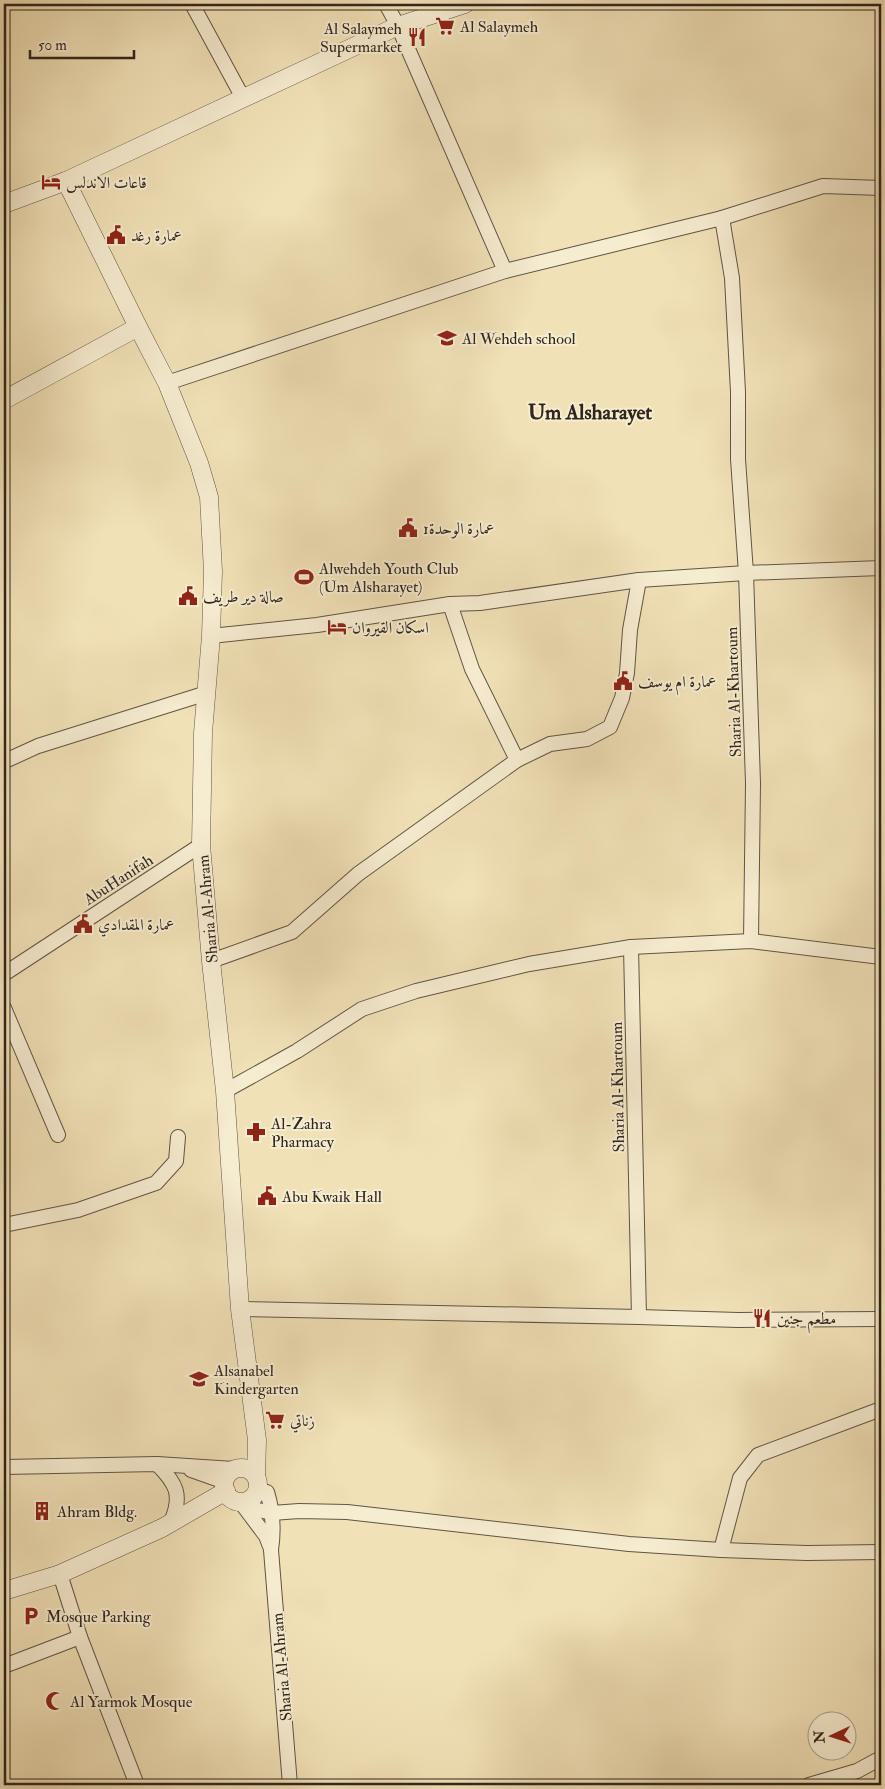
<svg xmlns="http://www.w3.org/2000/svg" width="885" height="1789" viewBox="0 0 885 1789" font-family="'IM FELL Double Pica',Amiri,serif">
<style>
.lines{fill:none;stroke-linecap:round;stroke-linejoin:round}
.minor-casing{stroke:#605544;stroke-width:16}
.tertiary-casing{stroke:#605544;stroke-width:19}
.minor{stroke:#f6ecd0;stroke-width:14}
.tertiary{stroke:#f6ecd0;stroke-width:18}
.labels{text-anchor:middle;stroke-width:4;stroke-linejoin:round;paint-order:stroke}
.poi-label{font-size:16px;fill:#30261e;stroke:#f6ecd0;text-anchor:start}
.street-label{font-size:16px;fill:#30261e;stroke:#f6ecd0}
.district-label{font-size:21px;font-weight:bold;fill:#30261e;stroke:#f6ecd0}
</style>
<rect width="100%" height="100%" fill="#f1e1b7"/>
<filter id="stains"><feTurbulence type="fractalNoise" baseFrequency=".004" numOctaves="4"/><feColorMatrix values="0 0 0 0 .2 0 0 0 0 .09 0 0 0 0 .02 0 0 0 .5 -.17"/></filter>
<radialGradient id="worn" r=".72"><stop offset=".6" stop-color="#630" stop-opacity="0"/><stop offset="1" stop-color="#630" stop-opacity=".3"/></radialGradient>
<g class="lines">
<g class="minor-casing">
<g id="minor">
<path d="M192,4L243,98"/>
<path d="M386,4L398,26L505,271"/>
<path d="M722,218L732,278L738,392V459L746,573L753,783L751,941"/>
<path d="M167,383L505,271L722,218L823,186L881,188"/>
<path d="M450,604L472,669L517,760"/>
<path d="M211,636L317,625L450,604L480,603L639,580L746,573L881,568"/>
<path d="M5,761L38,746L207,693"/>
<path d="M211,961L292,932L358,874L517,760L550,744L587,739L610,727L622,698L627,673L630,630L639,580"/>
<path d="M4,974L201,845"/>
<path d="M4,1008L58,1135"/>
<path d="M225,1091L297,1051L362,1009L416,991L529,964L631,947L751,941L881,957"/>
<path d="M4,1225L78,1210L156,1183L176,1161L178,1137"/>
<path d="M240,1309L639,1317L631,947"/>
<path d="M639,1317L738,1320L881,1319"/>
<path d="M157,1464C176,1483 183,1495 171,1522"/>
<path d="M4,1467L157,1464L234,1469"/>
<path d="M191,1470L225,1482"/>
<path d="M267,1492C273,1511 274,1530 271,1550L290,1785"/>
<path d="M241,1502L258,1510L272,1513L299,1511L347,1512L629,1544L721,1550L807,1553L881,1552"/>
<path d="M242,1504L266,1536L271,1549"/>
<path d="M721,1550L740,1478L758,1455L881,1409"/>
<path d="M60,1574L80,1637L137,1785"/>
<path d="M4,1666L80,1637"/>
<path d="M809,1785L857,1771L881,1758"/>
</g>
</g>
<g class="tertiary-casing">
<g id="tertiary">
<path d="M66,181L138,327L167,383L199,463L209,497L213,571L211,636L203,733L201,845L211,961L225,1091L240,1309L257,1440L256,1477"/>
<path d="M4,204L66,181L398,26L465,4"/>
<path d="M4,400L138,327"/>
<circle cx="241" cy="1485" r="17"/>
<path d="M4,1591L60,1574L162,1528L226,1491"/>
</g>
</g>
<use href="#minor" class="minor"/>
<use href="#tertiary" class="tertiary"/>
</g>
<defs>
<g id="supermarket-bare" transform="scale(1.5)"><path d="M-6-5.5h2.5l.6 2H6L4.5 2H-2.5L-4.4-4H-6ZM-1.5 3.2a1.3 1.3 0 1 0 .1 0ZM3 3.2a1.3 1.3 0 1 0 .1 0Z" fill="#8f2418" stroke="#f6ecd0" stroke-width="2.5" paint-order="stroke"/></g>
<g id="restaurant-bare" transform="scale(1.5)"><path d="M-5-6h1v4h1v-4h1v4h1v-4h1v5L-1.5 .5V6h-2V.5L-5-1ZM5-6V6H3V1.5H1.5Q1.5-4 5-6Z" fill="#8f2418" stroke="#f6ecd0" stroke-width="2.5" paint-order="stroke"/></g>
<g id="hotel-bare" transform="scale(1.5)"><path d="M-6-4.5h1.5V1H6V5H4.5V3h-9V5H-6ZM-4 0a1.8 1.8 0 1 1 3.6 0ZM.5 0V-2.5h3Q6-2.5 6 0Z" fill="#8f2418" stroke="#f6ecd0" stroke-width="2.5" paint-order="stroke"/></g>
<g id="civic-bare" transform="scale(1.5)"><path d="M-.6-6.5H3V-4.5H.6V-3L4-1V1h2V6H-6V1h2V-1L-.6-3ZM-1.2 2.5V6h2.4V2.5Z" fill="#8f2418" stroke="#f6ecd0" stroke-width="2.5" paint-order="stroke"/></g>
<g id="school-bare" transform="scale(1.5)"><path d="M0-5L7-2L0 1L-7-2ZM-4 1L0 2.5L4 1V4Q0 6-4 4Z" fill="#8f2418" stroke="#f6ecd0" stroke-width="2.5" paint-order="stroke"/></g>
<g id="stadium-bare" transform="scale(1.5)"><path d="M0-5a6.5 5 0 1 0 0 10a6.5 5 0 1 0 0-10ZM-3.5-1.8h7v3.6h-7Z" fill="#8f2418" stroke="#f6ecd0" stroke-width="2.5" paint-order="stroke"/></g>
<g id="pharmacy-bare" transform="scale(1.5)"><path d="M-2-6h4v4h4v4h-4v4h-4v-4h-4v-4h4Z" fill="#8f2418" stroke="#f6ecd0" stroke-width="2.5" paint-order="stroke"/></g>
<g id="building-bare" transform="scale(1.5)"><path d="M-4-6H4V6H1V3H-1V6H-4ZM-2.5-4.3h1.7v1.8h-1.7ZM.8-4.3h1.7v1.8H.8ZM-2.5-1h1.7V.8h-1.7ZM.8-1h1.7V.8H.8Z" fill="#8f2418" stroke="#f6ecd0" stroke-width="2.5" paint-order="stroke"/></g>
<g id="parking-bare" transform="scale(1.5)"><path d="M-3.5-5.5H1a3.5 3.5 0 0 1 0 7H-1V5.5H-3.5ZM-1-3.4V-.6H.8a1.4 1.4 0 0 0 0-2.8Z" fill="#8f2418" stroke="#f6ecd0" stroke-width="2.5" paint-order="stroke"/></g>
<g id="mosque-bare" transform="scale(1.5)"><path d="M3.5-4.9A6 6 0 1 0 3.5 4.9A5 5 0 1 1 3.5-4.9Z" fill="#8f2418" stroke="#f6ecd0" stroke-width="2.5" paint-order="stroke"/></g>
</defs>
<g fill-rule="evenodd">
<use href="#supermarket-bare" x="445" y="26"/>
<use href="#restaurant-bare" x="417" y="37"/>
<use href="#hotel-bare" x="51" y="182"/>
<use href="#civic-bare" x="116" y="235"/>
<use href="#school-bare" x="447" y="338"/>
<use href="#civic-bare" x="408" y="528"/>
<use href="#stadium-bare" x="304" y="577"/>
<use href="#civic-bare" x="188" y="596"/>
<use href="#hotel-bare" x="337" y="627"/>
<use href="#civic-bare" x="623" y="681"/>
<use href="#civic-bare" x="83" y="924"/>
<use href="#pharmacy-bare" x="256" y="1132"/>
<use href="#civic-bare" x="267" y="1196"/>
<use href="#restaurant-bare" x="762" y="1318"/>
<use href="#school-bare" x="199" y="1379"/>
<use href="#supermarket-bare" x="275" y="1420"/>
<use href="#building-bare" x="42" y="1511"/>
<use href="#parking-bare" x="31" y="1616"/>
<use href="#mosque-bare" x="55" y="1701"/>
</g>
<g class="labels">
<g class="poi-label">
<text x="460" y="32">Al Salaymeh</text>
<text x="402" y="34" text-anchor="end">Al Salaymeh<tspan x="402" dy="18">Supermarket</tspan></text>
<text x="66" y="188">قاعات الاندلس</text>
<text x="131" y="241">عمارة رغد</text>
<text x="462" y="344">Al Wehdeh school</text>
<text x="423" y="534">عمارة الوحدة1</text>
<text x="319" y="574">Alwehdeh Youth Club<tspan x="319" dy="18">(Um Alsharayet)</tspan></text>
<text x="203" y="602">صالة دير طريف</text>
<text x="352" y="633">اسكان القيروان</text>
<text x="638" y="687">عمارة ام يوسف</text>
<text x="98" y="930">عمارة المقدادي</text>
<text x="271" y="1129">Al-Zahra<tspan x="271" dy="18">Pharmacy</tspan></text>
<text x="282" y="1202">Abu Kwaik Hall</text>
<text x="777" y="1324">مطعم جنين</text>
<text x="214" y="1376">Alsanabel<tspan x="214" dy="18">Kindergarten</tspan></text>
<text x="290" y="1426">زناتي</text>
<text x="57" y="1517">Ahram Bldg.</text>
<text x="46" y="1622">Mosque Parking</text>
<text x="70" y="1707">Al Yarmok Mosque</text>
</g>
<g class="street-label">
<text transform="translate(733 692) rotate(-92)" y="6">Sharia Al-Khartoum</text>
<text transform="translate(118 879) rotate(-33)" y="6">AbuHanifah</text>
<text transform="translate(207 909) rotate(-95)" y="6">Sharia Al-Ahram</text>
<text transform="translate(617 1087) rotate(-91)" y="6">Sharia Al-Khartoum</text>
<text transform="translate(281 1667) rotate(-95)" y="6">Sharia Al-Ahram</text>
</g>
<g class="district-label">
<text x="590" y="419">Um Alsharayet</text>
</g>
</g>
<rect width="885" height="1789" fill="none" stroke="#f1e1b7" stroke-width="20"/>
<rect x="5" y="5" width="875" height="1779" fill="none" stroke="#30261e" stroke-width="2.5"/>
<rect x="10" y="10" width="865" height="1769" fill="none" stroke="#30261e"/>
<g transform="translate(832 1736) rotate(266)"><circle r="24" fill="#f6ecd0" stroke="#a79d89"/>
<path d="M0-4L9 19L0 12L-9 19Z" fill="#8f2418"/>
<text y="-8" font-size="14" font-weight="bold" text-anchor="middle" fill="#30261e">N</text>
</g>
<path d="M30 50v8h104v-8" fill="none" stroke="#30261e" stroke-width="2.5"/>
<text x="38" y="50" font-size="15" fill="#30261e" stroke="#f6ecd0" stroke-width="4" paint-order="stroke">50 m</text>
<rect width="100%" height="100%" filter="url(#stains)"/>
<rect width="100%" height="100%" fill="url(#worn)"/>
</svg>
